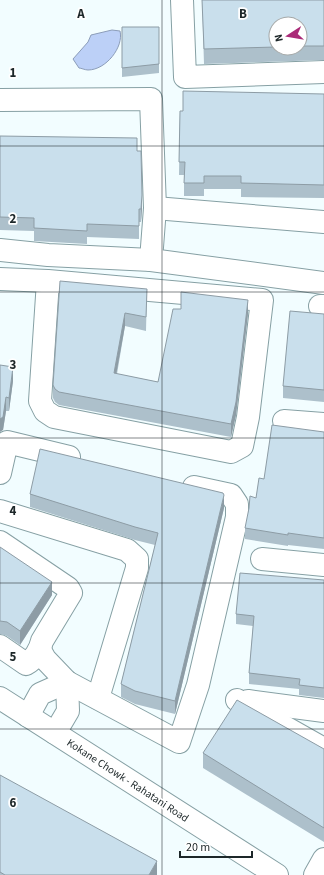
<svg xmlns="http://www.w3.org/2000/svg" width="324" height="875" viewBox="0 0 324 875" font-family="'Source Sans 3',sans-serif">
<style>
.water{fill:#bcd0f7;stroke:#8c9db9}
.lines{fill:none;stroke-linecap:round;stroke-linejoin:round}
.minor-casing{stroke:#86a0a4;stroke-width:24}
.minor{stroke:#fff;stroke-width:22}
.wall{fill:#adc0cb;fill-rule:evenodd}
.shaded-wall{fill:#8d9ca5}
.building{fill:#c9dfec;stroke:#8d9ca5}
.grid{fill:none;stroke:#1d2729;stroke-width:1;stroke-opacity:0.55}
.labels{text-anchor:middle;stroke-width:3.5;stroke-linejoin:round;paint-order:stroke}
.street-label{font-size:11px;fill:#1d2729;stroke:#fff}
.grid-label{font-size:13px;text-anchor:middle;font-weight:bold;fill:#1d2729;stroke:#fff;stroke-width:3.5;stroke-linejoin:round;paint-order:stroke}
</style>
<rect width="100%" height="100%" fill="#f2fdff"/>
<path class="water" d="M112,30L120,31C124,47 106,70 88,70C85,70 81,68 79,68L73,59L88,42L91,35Z"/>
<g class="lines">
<g class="minor-casing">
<g id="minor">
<path d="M182,0L185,77L324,72"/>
<path d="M0,100L151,99L155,208L151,260"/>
<path d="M155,208L324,222"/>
<path d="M0,250L48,255L151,260L324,283"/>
<path d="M0,279L48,281L262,300L248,417L242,446L231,452L54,417L45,411L40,401L48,281"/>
<path d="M320,306H324"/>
<path d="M284,421L324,424"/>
<path d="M0,473L7,442L69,457"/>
<path d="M0,511L127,550L137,559V568L98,698"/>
<path d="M0,542L68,588L71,593L42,641C40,650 34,660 26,664L0,646"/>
<path d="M262,559L324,565"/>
<path d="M40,650L45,659L67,682L179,742L198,685L237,517V504L231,495L194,487"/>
<path d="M0,698L277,875"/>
<path d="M237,700L324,749"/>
<path d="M248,701L324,711"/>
<path d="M28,716L40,694L67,682"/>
<path d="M55,733L68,711L67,682"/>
<path d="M315,875L324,859"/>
</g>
</g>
<use href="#minor" class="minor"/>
</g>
<g class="wall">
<path d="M202,0H324V60L204,64ZM276,24H300V48H276Z"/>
<path d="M122,27H159V73L122,77Z"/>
<path d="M324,94V198L241,197V189H204V196H184V175H179L180,111H183Z"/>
<path d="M0,136L137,151L142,208L141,222H139V239L87,237V244L34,241V231L0,230Z"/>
<path d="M147,289L146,331L125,326L117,374L158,382L248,314L236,415L231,437L59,405L55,402L53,398V385Z"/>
<path d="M324,314V402L283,398V386Z"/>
<path d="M0,365L13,381L9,411H6L3,430Z"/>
<path d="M324,432V549L288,545V546L245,539V528L256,498L264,479Z"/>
<path d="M30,494L224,508L175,714L135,704L121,697V684L155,545L135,540L30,507Z"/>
<path d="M0,547L52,595L20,645L7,636L0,634Z"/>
<path d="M324,580V698L299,695V689L249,684V673L253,626L236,624V614Z"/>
<path d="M324,749V842L203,768V753Z"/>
<path d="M0,775L157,875H0Z"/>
</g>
<g class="shaded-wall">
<path d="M142,195V208L141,222V209Z"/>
<path d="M248,300V314L236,415L231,437V424Z"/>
<path d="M125,313V326L114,386V373Z"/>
<path d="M13,367V381L9,411V398Z"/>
<path d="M6,397V411L3,430L0,432V419Z"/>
<path d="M224,495V508L175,714V701Z"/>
<path d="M52,582V595L20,645V631Z"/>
<path d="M157,861V875H149Z"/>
</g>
<g class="building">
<path d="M202,0H324V46H300V24H276V47L204,49Z"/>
<path d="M122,27H159V64L122,68Z"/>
<path d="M183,91L324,94V185L241,183V176H204V183H184L185,162H179L180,111H183Z"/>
<path d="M0,136L137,138V151H141L142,195L141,209H139V226L87,224V231L34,228V218L0,217Z"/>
<path d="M60,281L147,289L146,317L125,313L114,373L158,382L173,309H181V292L248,300L236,402L231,424L59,392L55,389L53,385Z"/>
<path d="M290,311L324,314V390L283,386Z"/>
<path d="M0,365L13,367L9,398L6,397L3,417L0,419Z"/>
<path d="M272,425L324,432V538L288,533V535L245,528L249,508L250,496L256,498L259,478L264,479Z"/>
<path d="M40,449L223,493L224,495L175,701L135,691L121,684L158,533L135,527L30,494Z"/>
<path d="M0,547L52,582L20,631L7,622L0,621Z"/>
<path d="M240,573L324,580V688L299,685L300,679L249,673L254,616L236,614Z"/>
<path d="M237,700L324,749V828L203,753Z"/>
<path d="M0,775L157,861L149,875H5L0,872Z"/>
</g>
<path class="grid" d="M162,0V875M0,146H324M0,292H324M0,438H324M0,583H324M0,729H324"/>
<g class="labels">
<g class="street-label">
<text transform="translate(128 780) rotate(33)" y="4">Kokane Chowk - Rahatani Road</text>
</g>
</g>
<g class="grid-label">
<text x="81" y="18">A</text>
<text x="243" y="18">B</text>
<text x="13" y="77">1</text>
<text x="13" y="223">2</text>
<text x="13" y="369">3</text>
<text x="13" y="515">4</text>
<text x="13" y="661">5</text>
<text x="13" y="807">6</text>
</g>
<g transform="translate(288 36) rotate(258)"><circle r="19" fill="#ffffff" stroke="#a5a9a9"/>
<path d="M0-3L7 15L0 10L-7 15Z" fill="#aa2a78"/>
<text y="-6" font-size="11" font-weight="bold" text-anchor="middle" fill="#1d2729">N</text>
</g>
<path d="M180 851v6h72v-6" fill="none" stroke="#1d2729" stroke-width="2"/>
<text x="186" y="851" font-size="12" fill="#1d2729" stroke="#ffffff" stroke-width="3" paint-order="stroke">20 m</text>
</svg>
